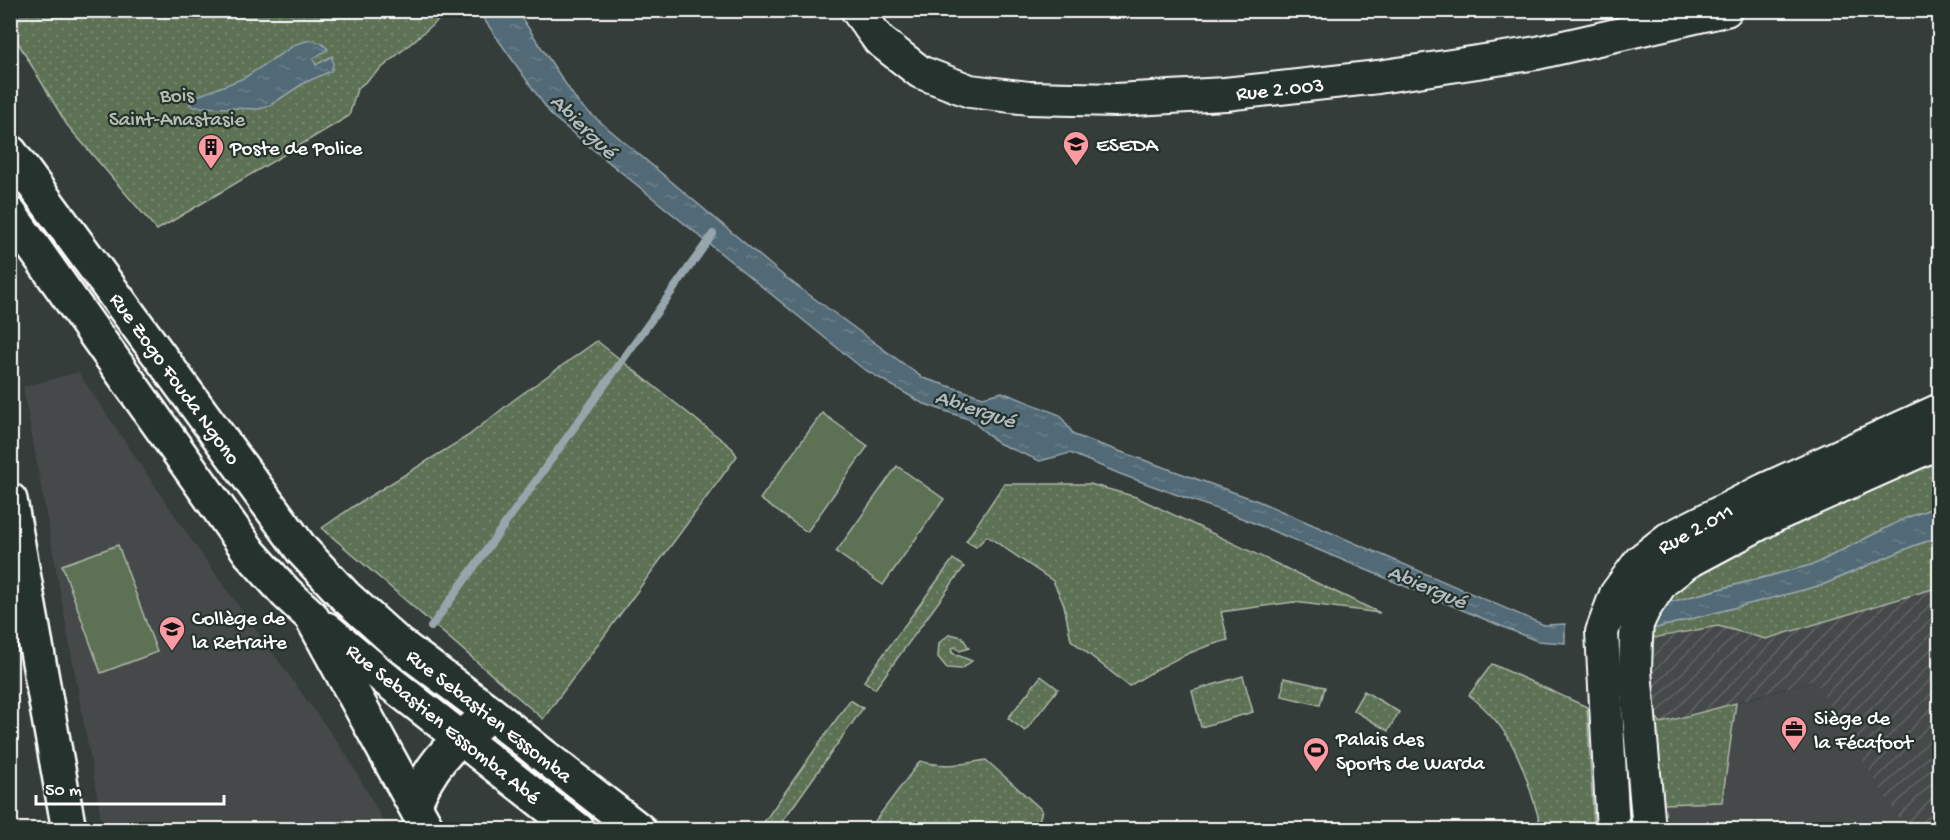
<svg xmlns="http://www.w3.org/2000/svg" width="1950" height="840" viewBox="0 0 1950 840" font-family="'Gochi Hand',sans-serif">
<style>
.built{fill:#444949}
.industrial{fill:url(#industrial-furrows)}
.grass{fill:url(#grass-dots);stroke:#aeb8aa;stroke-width:1.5}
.pitch{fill:#5d7155;stroke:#aeb8aa;stroke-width:1.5}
.water{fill:url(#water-ripples);stroke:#97a6ad;stroke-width:1.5}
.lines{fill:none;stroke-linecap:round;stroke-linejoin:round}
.stream{stroke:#97a6ad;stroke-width:8}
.minor-casing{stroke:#fff;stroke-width:36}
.major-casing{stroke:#fff;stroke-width:38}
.highway-casing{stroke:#fff;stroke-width:38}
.minor{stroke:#26332d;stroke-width:32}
.major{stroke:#26332d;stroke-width:33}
.highway{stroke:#26332d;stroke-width:33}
.labels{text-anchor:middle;stroke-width:4.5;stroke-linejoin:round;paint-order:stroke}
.street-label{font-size:21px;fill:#fff;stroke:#26332d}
.park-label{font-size:21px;fill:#b6bfb2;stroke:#26332d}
.poi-label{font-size:21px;fill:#fff;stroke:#26332d;text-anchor:start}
.water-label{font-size:22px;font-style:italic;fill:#b1bcc1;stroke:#26332d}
</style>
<defs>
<pattern id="industrial-furrows" width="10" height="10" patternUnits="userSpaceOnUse" patternTransform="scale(1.5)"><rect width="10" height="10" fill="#444949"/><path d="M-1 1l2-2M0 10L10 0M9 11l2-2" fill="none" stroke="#606464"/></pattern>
<pattern id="grass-dots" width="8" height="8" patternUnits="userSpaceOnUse" patternTransform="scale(1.5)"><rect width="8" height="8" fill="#5d7155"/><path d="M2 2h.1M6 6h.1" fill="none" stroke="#75866e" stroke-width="1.8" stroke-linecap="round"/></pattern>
<pattern id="water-ripples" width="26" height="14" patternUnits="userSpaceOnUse" patternTransform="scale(1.5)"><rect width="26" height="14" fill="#516a76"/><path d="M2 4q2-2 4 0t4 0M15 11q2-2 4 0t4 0" fill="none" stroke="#6b808b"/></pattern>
</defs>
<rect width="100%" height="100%" fill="#343d3a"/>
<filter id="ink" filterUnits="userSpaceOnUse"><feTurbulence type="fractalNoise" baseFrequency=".0167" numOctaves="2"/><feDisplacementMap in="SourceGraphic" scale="12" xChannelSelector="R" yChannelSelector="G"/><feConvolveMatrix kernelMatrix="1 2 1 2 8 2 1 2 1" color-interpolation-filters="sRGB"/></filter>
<g filter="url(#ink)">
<g class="built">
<path d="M78,372L199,551L346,754L388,829H103L23,387Z"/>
<path d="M1816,680L1905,829H1664L1663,804L1721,802L1736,703Z"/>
</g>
<path class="industrial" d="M1939,587V829H1905L1815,680L1661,723L1651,711L1647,639L1718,626L1766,639Z"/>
<g class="grass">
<path d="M11,10L449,11L357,89L349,116L157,230L67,125L11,31Z"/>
<path d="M597,341L732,448L737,456L543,719L322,528L354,506L468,436L515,399Z"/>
<path d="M1939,442V506L1906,518L1815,564L1644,609L1662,582Z"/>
<path d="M1004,484H1090L1136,497L1380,613L1294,602L1221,612L1228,640C1192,649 1161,666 1129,686L1071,640L1064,605L1053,581L987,536L976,547L966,541Z"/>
<path d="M1939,537V587L1766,639L1718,626L1647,639L1651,711L1661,723L1736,703L1722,802L1663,804L1664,829L1637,633L1822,585L1913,546Z"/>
<path d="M953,559L964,567L875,689L864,681Z"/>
<path d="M950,634L962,637L969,648L960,651L955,647L952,648V653L972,661L961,669L947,668L938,657L939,643Z"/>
<path d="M1492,664L1587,707L1594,829H1542C1525,774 1518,733 1469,695Z"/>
<path d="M1041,676L1058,689L1025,731L1008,718Z"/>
<path d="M1243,676L1253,712L1201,727L1192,691Z"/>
<path d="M1284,678L1325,687L1320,705L1282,696Z"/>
<path d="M1364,691L1399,712L1388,731L1353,710Z"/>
<path d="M850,700L863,708L777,829H759Z"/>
<path d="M986,760L1042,810L1037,829H869L920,761C943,768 963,764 986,760Z"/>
</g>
<g class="pitch">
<path d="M822,413L868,446L807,532L760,499Z"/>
<path d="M897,466L944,499L883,585L836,552Z"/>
<path d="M118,545L157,652L101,673L62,565Z"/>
</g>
<g class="water">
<path d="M478,11H517L579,104L785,277L923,378L983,397L1002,392L1060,415L1074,435L1258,501L1544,625L1565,624V643L1537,641L1244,519L1120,474L1070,453L1040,461L998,443L971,420L922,403L862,368L552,116Z"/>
<path d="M310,40L321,43L328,49L313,59L316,65L332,56L333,65L331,71L304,83L269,106L259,109L198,107H193L190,104L195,97L244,78L296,44Z"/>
<path d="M1939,506V537L1913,546L1822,585L1637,633L1644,609L1815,564L1906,518Z"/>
</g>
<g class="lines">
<path class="stream" d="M431,627L713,234"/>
<g class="minor-casing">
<g id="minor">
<path d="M857,10L879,40L920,72L970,91L1029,98L1116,100L1225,94L1378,77L1537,53L1726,10"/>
<path d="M1613,830L1602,632L1616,594L1640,561L1668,539L1764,490L1940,410"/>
<path d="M1649,830L1635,671L1636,638L1637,624L1644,609L1662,582L1686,563L1774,516L1940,442"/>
</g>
</g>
<g class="major-casing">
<g id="major">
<path d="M10,152L302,550L345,596L396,642L492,714L540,753L639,830"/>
<path d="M10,214L250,553L286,593L311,616L428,830"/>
<path d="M326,629L388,681L578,830"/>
<path d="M415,803C430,767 447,748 478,724"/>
</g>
</g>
<g class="highway-casing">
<path id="highway" d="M10,500L69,830"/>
</g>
<use href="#minor" class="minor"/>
<use href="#major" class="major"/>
<use href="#highway" class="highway"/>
</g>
</g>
<defs>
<g id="school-pin" transform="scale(1.35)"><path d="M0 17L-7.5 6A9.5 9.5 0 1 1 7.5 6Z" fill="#ff9aa2" stroke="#26332d"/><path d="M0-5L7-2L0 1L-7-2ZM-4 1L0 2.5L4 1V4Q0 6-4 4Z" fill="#111"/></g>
<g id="building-pin" transform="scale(1.35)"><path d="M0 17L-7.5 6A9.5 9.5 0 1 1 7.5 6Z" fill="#ff9aa2" stroke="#26332d"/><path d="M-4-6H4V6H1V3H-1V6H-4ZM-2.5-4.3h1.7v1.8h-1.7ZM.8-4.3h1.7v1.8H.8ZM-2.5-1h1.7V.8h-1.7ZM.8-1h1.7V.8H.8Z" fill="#111"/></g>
<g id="office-pin" transform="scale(1.35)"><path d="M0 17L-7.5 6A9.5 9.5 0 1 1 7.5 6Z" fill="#ff9aa2" stroke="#26332d"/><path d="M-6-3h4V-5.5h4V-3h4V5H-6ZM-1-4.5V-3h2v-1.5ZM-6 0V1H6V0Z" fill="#111"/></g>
<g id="stadium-pin" transform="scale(1.35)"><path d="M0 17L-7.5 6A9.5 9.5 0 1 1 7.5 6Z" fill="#ff9aa2" stroke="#26332d"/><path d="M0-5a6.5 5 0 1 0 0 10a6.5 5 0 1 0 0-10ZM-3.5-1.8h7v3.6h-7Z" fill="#111"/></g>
</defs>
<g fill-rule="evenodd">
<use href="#school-pin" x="1076" y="144"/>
<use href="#building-pin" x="211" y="147"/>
<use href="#school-pin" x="172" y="629"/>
<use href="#office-pin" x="1794" y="729"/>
<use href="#stadium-pin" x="1316" y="750"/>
</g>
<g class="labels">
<g class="street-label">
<text transform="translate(1280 88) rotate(-6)" y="7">Rue 2.003</text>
<text transform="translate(176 378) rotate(54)" y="7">Rue Zogo Fouda Ngono</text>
<text transform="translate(1695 528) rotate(-29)" y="7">Rue 2.011</text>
<text transform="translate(490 715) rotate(38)" y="7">Rue Sebastien Essomba</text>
<text transform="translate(444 723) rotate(39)" y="7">Rue Sebastien Essomba Abé</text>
</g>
<g class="park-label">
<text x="177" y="101">Bois<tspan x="177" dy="24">Saint-Anastasie</tspan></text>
</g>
<g class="poi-label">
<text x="1096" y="151">ESEDA</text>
<text x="230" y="154">Poste de Police</text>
<text x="192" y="624">Collège de<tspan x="192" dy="24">la Retraite</tspan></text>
<text x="1814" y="724">Siège de<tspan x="1814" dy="24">la Fécafoot</tspan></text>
<text x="1336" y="745">Palais des<tspan x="1336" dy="24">Sports de Warda</tspan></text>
</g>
<g class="water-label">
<text transform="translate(585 125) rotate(44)" y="8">Abiergué</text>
<text transform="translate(976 407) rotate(18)" y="8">Abiergué</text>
<text transform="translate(1428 585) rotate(23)" y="8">Abiergué</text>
</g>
</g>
<rect width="1950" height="840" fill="none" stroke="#26332d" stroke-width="36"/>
<rect x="18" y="18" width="1914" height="804" fill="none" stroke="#fff" stroke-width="2" filter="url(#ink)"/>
<path d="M36 795v9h188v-9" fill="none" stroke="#ffffff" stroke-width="3"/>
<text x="45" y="795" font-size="18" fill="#ffffff" stroke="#26332d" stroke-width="4.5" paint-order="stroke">50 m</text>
</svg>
